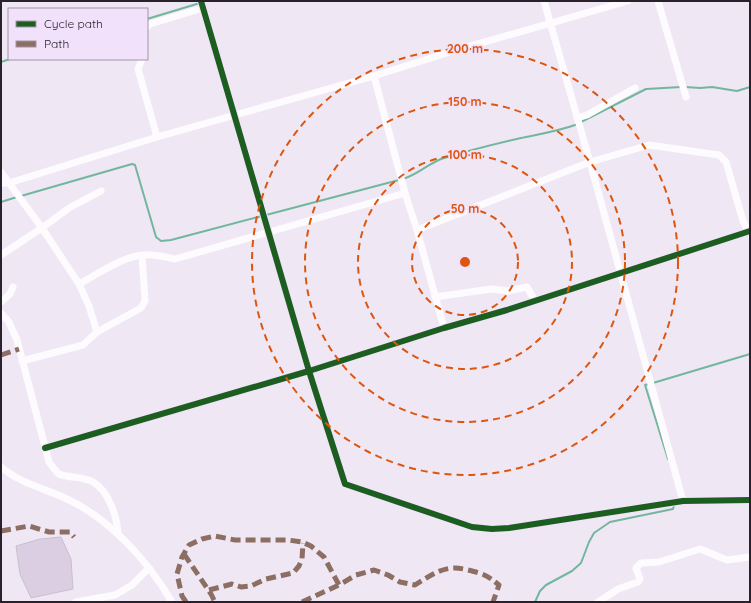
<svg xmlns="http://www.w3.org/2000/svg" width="751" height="603" viewBox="0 0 751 603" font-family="Quicksand,sans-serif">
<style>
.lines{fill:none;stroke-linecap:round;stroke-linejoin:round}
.stream{stroke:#72b79d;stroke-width:2}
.building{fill:#dbcde2;stroke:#c8c1cc}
.minor{stroke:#fdfbfe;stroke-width:7}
.quiet{stroke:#8d6e63;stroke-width:5;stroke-dasharray:10 5;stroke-linecap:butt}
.cycleway-casing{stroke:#f2e1fb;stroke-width:8}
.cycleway{stroke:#1b5e20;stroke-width:6}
.ring{fill:none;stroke:#de560e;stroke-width:2;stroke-dasharray:7 5}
.centre{fill:#de560e;stroke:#f2e1fb;stroke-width:2}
.ring-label{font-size:12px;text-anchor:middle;font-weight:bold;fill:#de560e;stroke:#f2e1fb;stroke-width:3.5;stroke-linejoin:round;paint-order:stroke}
</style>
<rect width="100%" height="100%" fill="#f0e7f5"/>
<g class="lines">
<g class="stream">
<path d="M147,19L200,3"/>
<path d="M1,62L10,59"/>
<path d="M685,87L700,88L712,87L737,91L750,87"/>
<path d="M581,122L646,89L681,87"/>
<path d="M403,179C417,175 428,164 441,159C467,151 495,144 521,138C540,134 559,131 578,124"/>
<path d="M21,196L132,164L135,165L156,237L161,241L171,240L262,216"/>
<path d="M1,202L17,197"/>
<path d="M266,215L399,180"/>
<path d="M653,383L750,354"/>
<path d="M649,384L645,385L668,459"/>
<path d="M535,602L540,591L546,585L572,571L581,563L589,542L594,533L610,522L673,509L674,505"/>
</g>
</g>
<path class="building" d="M61,537L71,559L73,589L31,598L20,574L16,546L40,539Z"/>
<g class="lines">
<g class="minor">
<path d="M201,1L309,371L345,484L472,527L492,529L509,528L683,501L750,500"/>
<path d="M544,1L590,162L683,501"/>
<path d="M658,1L686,97"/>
<path d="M147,27L150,24L203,8"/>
<path d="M142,59L138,69L157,137"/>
<path d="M374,76L405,193L417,230L444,328"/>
<path d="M577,118L587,115L635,88"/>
<path d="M1,172L42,228L79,284C98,274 123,256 144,255C154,254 165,257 175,259L405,193"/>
<path d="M1,183H9L157,137L374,76L453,51L628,1"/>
<path d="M417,230L590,162L649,145L719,155L726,162L743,221L748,231"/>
<path d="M1,255L42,228L69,208L101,191"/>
<path d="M79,284L89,306L97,332L141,308L145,301L142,255"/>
<path d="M435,297L491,289L508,291L527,287L535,301"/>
<path d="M1,302L10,294L13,287"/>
<path d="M1,313L9,322L17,340L49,462C52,466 55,471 59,474C67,478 83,476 93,482C109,491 117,517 118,534"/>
<path d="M22,361L83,345L97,332"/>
<path d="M45,448L309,371L444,328L507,310L750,231"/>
<path d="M1,467C21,484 44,488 67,499C110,519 148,561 172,602"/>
<path d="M76,602L115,595L132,585L149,568"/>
<path d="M598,602L618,589L638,582L640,579L636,568L641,563L659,562L700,549L727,560L750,557"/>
</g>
<g class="quiet">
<path d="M1,355L19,349"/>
<path d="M1,531L29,526L49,532H70L74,537"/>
<path d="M184,554L211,594L215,602"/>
<path d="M209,590L232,584L241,587L251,586L266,579L293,573L299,566L302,559L303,543"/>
<path d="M186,602L182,596L177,574L182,557L189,545L202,539L215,536L235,540H288L302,542L311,546L324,557L339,585L356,575L374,570L388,575L400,582L415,585C434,573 446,564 468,570C484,574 487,575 499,585L493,602"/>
<path d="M302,602L339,585"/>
</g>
<g class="cycleway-casing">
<g id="cycleway">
<path d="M201,1L309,371L345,484L472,527L492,529L509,528L683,501L750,500"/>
<path d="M45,448L309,371L444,328L507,310L750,231"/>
</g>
</g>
<use href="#cycleway" class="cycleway"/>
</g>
<g class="ring">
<circle cx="465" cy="262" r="53"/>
<circle cx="465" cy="262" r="107"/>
<circle cx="465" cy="262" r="160"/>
<circle cx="465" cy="262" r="213"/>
</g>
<circle cx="465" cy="262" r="6" class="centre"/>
<g class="ring-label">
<text x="465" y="53">200 m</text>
<text x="465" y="106">150 m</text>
<text x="465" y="159">100 m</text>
<text x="465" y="213">50 m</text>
</g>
<rect width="751" height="603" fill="none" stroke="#29222c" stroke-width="4"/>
<rect x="8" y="8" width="140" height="52" fill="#f2e1fb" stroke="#a295a8"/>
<rect x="16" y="21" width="20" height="6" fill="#1b5e20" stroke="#a295a8"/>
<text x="44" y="28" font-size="12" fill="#29222c">Cycle path</text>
<rect x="16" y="41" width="20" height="6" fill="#8d6e63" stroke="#a295a8"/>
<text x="44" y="48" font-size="12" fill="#29222c">Path</text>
</svg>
